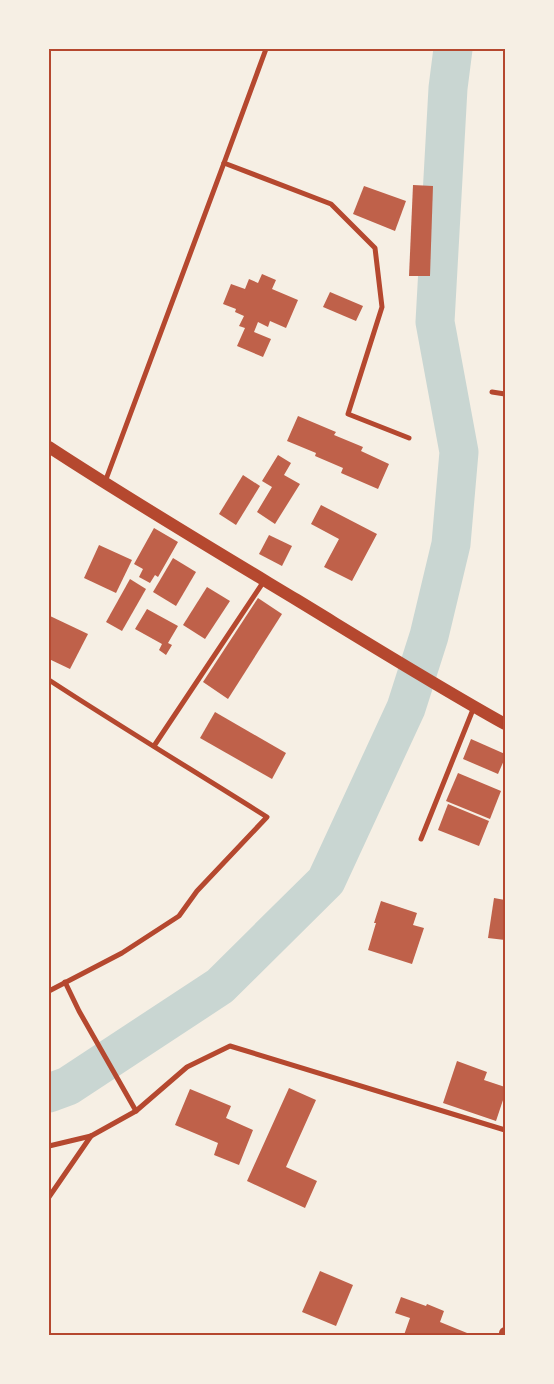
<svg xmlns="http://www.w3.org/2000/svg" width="554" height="1384" viewBox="0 0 554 1384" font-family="Karla,sans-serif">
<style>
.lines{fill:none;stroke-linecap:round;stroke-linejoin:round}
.river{stroke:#c9d6d2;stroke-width:39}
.building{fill:#bf614a}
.minor{stroke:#b5482f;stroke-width:5}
.primary{stroke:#b5482f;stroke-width:12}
.neatline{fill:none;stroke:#b5482f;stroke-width:2}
</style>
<rect width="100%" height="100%" fill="#f6efe4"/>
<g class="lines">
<path class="river" d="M49,1093L68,1086L220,986L326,881L406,708L429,636L451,544L459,452L435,322L448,88L453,49"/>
</g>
<g class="building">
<path d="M413,185L433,186L430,276H409Z"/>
<path d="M364,186L406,201L395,231L353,214Z"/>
<path d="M262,274L276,280L272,289L298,300L286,328L270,321L268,327L258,322L254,332L271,339L263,357L237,346L245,328L239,326L244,316L235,312L236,309L223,304L231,284L245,289L249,279L258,283Z"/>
<path d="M330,292L363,306L356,321L323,307Z"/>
<path d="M298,416L336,432L334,435L363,447L361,451L389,464L378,489L341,473L343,468L315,456L316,453L287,441Z"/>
<path d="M278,455L291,463L284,475L300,484L275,524L257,512L272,487L262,481Z"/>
<path d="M243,475L260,486L236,525L219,514Z"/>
<path d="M321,505L377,534L352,581L324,567L339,539L311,524Z"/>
<path d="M154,528L178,542L158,577L155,575L150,583L139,577L143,569L134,564Z"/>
<path d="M269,535L292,546L282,566L259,554Z"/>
<path d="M99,545L132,560L116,593L84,578Z"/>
<path d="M173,558L196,572L176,606L153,592Z"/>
<path d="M130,579L146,589L122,631L106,622Z"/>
<path d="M207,587L230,601L205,639L183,625Z"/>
<path d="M258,598L282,614L228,699L203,682Z"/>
<path d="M147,609L178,626L168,643L172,645L166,655L159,650L162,644L135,629Z"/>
<path d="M50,616L88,634L70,669L49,659V619Z"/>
<path d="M215,712L286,753L272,779L200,738Z"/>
<path d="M471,739L505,754V758L498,774L463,759Z"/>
<path d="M458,773L501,791L490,819L446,801Z"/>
<path d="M448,804L489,821L479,846L438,830Z"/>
<path d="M494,898L505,900V940L488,938Z"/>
<path d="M381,901L417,913L413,925L424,928L412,964L368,950L376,923H374Z"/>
<path d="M457,1061L487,1072L484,1080L505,1087V1094L496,1121L443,1103Z"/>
<path d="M289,1088L316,1100L286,1167L317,1181L305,1208L247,1181Z"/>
<path d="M190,1089L231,1106L226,1118L253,1130L239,1165L214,1155L218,1143L175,1125Z"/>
<path d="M320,1271L353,1285L336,1326L302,1312Z"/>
<path d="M401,1297L426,1306L427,1304L444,1311L440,1322L472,1335H404L410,1318L395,1313Z"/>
</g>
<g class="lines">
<g class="minor">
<path d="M224,163L331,204L375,248L382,307L348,414L409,438"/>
<path d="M492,392L505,394"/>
<path d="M105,482L224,163L266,49"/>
<path d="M49,680C121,727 194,771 267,817L197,891L179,916L122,953L49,991"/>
<path d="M154,746L264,581"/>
<path d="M421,839L474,707"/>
<path d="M65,982L79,1011L136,1111"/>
<path d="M49,1146L91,1136L136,1111L187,1067L230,1046L505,1130"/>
<path d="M49,1197L91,1136"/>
</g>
<g class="primary">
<path d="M49,447C130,500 214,550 297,600C366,642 435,685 505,724"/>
<path d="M505,1335V1333"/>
</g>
</g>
<rect width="554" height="1384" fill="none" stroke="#f6efe4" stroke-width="100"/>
<rect x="50" y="50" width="454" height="1284" class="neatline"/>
</svg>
